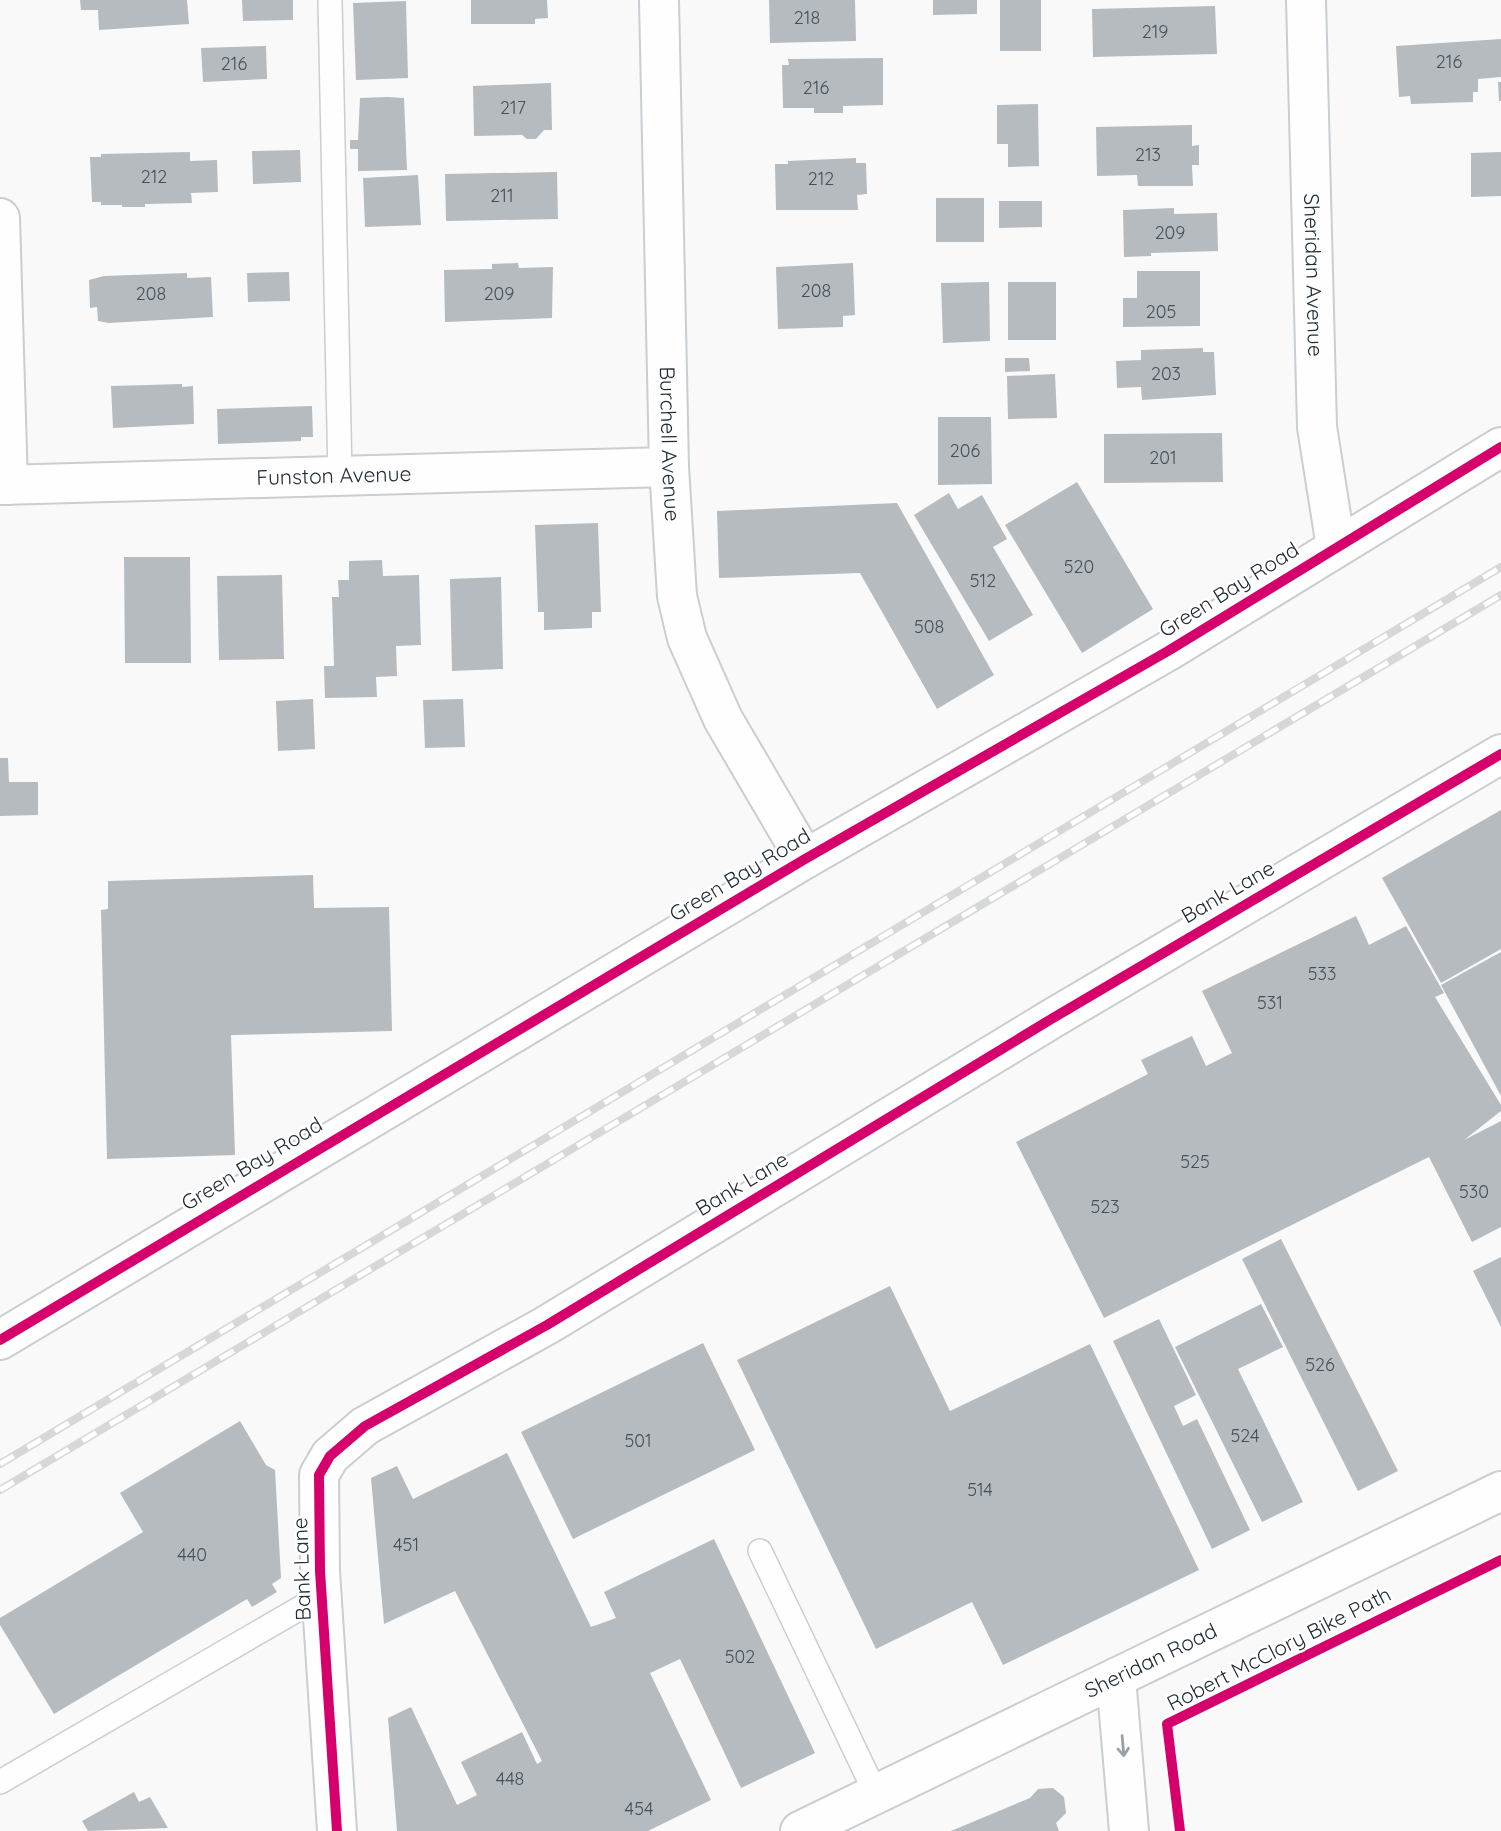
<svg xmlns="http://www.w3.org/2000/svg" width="1501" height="1831" viewBox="0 0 1501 1831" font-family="Quicksand,sans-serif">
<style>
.building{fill:#b6bbc0}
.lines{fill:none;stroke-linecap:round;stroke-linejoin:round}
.service-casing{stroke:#c9ced2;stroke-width:26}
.minor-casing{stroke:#c9ced2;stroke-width:42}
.tertiary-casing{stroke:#c9ced2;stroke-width:42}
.secondary-casing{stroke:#c9ced2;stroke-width:42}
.service{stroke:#fefefe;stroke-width:23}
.minor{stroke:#fefefe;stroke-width:38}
.tertiary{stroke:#fefefe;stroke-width:38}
.secondary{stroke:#fefefe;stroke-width:38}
.rail-casing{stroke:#d6d7d7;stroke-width:8}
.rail{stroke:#fff;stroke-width:5;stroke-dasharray:16;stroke-linecap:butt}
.cycleway-casing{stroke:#fff;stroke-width:15}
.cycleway{stroke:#d6006c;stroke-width:10}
.oneway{stroke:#9ba0a4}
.labels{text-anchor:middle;stroke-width:5;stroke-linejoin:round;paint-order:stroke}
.number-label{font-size:18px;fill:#465058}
.street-label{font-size:21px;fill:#212c36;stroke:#fff}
</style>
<rect width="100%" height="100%" fill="#f9f9f9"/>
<g class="building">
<path d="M80,0H187L189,24L99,30L98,10H81Z"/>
<path d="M242,0H293V20L243,21Z"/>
<path d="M471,0H547L548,18L535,19V24H471Z"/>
<path d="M769,0H855L856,41L770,43Z"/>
<path d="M933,0H977V14L933,15Z"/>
<rect x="1000" y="0" width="41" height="51"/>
<path d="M406,1L408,78L356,80L353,3Z"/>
<path d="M1215,6L1217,54L1093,57L1092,9Z"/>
<path d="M1501,39V77L1478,79V92H1473V102L1411,104L1410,96L1399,97L1396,46Z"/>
<path d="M266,46L267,79L203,82L201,48Z"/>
<path d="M883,58V105L843,106V113H814V108H783L782,65H789L788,59Z"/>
<path d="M1498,82H1501V101H1499Z"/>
<path d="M551,83L552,130H544L536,139H527L522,135L474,136L473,86Z"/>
<path d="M387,97L404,98L407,170L358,171V149H350V140H358L360,98Z"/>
<path d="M1038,104L1039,166L1008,167V144H997V105Z"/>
<path d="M1192,125V146L1199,145V165H1192L1193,186H1138L1137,175L1097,176L1096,127Z"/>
<path d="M300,150L301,182L253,184L252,151Z"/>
<path d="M190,152V161L217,160L218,192L191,193L192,203L145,204V207H122V205H101V202H92L90,157H101V154Z"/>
<path d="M1501,152V196L1471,197V153Z"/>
<path d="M856,158V163H866L867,194L857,195L858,210H776L775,164H788V161Z"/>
<path d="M557,172L558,219L446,221L445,174Z"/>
<path d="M418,175L421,225L365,227L363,178Z"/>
<rect x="936" y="198" width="48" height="44"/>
<path d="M999,201H1042V227L999,228Z"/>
<path d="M1174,208V214L1217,213L1218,251L1151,253V256L1124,257L1123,210Z"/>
<path d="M518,263L519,268L553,267L552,318L445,322L444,270L492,269V264Z"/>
<path d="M853,263L855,315L843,316V327L778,329L776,267Z"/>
<path d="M1137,271H1200V326L1123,327V298H1137Z"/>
<path d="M289,272L290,301L248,302L247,273Z"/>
<path d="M187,273V278L211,277L213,317L109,323L98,321L97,307L90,308L89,280L104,276Z"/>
<path d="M989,282L990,341L943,343L941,283Z"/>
<rect x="1008" y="282" width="48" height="58"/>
<path d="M1203,348V352H1214L1216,395L1142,400L1141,387L1117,388L1116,361L1141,360V350Z"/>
<path d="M1005,358H1029L1030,371L1005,372Z"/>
<path d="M1055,374L1057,418L1008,419L1007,376Z"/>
<path d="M182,384V387L193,386L194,424L113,428L111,386Z"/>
<path d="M312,406L313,437H301V441L218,444L217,409Z"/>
<path d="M938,417H991L992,484L938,485Z"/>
<path d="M1222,433L1223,482L1104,483V434Z"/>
<path d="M1077,482L1153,609L1082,653L1005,525Z"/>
<path d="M949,493L958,509L982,495L1007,539L993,547L1033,615L989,641L914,515Z"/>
<path d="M897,503L994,675L937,709L860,573L719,578L717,511Z"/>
<path d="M598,523L601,612H592V628L544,630V612H538L535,525Z"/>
<path d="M124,557H190L191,663H125Z"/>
<path d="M382,560L383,576L419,575L421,645L396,646L397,676L376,677L377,697L325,698L324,666H334L332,597H339L338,580H349V561Z"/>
<path d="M282,575L284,659L219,660L217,576Z"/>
<path d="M501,577L503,669L452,671L450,579Z"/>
<path d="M313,699L315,749L278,751L276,701Z"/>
<path d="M463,699L465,747L425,748L423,700Z"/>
<path d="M0,758H8L9,782H38V815L0,816Z"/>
<path d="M1501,810V949L1441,983L1382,878Z"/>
<path d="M313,875L314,908L389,907L392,1031L231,1035L235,1155L107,1159L101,910L108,909V881Z"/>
<path d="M1356,916L1369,945L1406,926L1444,993L1435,997L1501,1105V1111L1464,1140L1501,1121V1227L1472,1242L1429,1157L1104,1318L1016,1142L1148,1074L1141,1060L1192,1036L1206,1066L1232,1053L1202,991Z"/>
<path d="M1501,952V1096L1441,985Z"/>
<path d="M1281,1239L1398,1471L1358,1491L1242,1259Z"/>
<path d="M1501,1257V1327L1473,1271Z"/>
<path d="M890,1286L950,1411L1090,1344L1199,1570L1003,1665L972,1602L876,1649L737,1360Z"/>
<path d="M1261,1304L1283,1347L1238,1369L1303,1502L1262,1522L1175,1347Z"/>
<path d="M1159,1319L1196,1395L1174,1406L1183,1426L1197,1419L1250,1530L1212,1549L1113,1341Z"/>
<path d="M703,1343L755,1450L573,1539L521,1432Z"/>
<path d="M240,1421L266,1465L275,1470L281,1578L272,1584L277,1592L252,1607L247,1599L54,1714L0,1625V1618L143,1532L120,1493Z"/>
<path d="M507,1453L591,1627L616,1618L604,1592L714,1539L815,1753L741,1788L680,1659L650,1673L711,1800L648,1831H397L388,1718L411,1707L457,1805L477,1795L461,1762L522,1732L537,1764L542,1761L455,1591L384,1624L371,1478L397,1466L413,1499Z"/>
<path d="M1053,1788L1064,1797L1066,1813L1056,1823L1059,1831H951L1030,1798L1038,1789Z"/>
<path d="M134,1792L139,1802L150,1797L168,1828L88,1831L82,1821Z"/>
</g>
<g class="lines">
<g class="service-casing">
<g id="service">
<path d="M330,0L340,476"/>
<path d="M760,1551L876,1794"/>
<path d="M0,1782L321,1596"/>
</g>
</g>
<g class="minor-casing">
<g id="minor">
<path id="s1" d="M659,0L669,467L677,596L687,638L723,719L805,859"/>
<path id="s2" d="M1306,0L1317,427L1336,547"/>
<path d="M0,218L8,485"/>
<path id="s3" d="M0,485L669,467"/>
<path d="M1116,1678L1129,1831"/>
<path d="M337,1831L320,1571L319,1475L330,1456L365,1426L547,1325L1053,1018L1501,754"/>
</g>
</g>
<g class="tertiary-casing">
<path id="tertiary" d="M0,1340L805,859L1168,651L1501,447"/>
</g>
<g class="secondary-casing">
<g id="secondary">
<path id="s4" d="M800,1831L1501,1491"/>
</g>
</g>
<use href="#service" class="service"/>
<use href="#minor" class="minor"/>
<use href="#tertiary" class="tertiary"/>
<use href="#secondary" class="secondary"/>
<g class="rail-casing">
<g id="rail">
<path d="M0,1464L1501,567"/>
<path d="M0,1490L1501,595"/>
</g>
</g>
<use href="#rail" class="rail"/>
<g class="cycleway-casing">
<g id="cycleway">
<path d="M0,1340L805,859L1168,651L1501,447"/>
<path d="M337,1831L320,1571L319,1475L330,1456L365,1426L547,1325L1053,1018L1501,754"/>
<path d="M1180,1831L1167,1724L1501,1560"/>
</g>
</g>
<use href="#cycleway" class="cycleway"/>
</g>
<defs><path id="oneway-shaft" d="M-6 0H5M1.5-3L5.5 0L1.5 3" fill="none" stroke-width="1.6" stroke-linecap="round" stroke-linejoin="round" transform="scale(1.75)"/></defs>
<use class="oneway" href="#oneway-shaft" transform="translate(1123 1746) rotate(85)"/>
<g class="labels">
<g class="number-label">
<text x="807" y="24">218</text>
<text x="1155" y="38">219</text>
<text x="1449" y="68">216</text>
<text x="234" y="70">216</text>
<text x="816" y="94">216</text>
<text x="513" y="114">217</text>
<text x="1148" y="161">213</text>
<text x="154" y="183">212</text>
<text x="821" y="185">212</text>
<text x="502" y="202">211</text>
<text x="1170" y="239">209</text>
<text x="816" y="297">208</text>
<text x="151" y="300">208</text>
<text x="499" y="300">209</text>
<text x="1161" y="318">205</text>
<text x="1166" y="380">203</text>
<text x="965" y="457">206</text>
<text x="1163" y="464">201</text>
<text x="1079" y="573">520</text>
<text x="983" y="587">512</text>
<text x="929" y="633">508</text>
<text x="1322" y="980">533</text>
<text x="1270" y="1009">531</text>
<text x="1195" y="1168">525</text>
<text x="1474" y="1198">530</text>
<text x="1105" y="1213">523</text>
<text x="1320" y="1371">526</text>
<text x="1245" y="1442">524</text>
<text x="638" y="1447">501</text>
<text x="980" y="1496">514</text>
<text x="406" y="1551">451</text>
<text x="192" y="1561">440</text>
<text x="740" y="1663">502</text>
<text x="510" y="1785">448</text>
<text x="639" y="1815">454</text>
</g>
<g class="street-label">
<text dy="7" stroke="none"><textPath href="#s2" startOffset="275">Sheridan Avenue</textPath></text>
<text dy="7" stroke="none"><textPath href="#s1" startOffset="444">Burchell Avenue</textPath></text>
<text dy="7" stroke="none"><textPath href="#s3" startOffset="334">Funston Avenue</textPath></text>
<text transform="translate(1229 590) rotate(-32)" y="7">Green Bay Road</text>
<text transform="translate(740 875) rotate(-31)" y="7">Green Bay Road</text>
<text transform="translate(1228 892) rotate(-30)" y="7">Bank Lane</text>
<text transform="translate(252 1164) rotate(-31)" y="7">Green Bay Road</text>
<text transform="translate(742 1184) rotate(-31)" y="7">Bank Lane</text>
<text transform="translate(302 1569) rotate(-92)" y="7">Bank Lane</text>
<text transform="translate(1279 1649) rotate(-27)" y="7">Robert McClory Bike Path</text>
<text dy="7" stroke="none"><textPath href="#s4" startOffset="390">Sheridan Road</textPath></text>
</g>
</g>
</svg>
